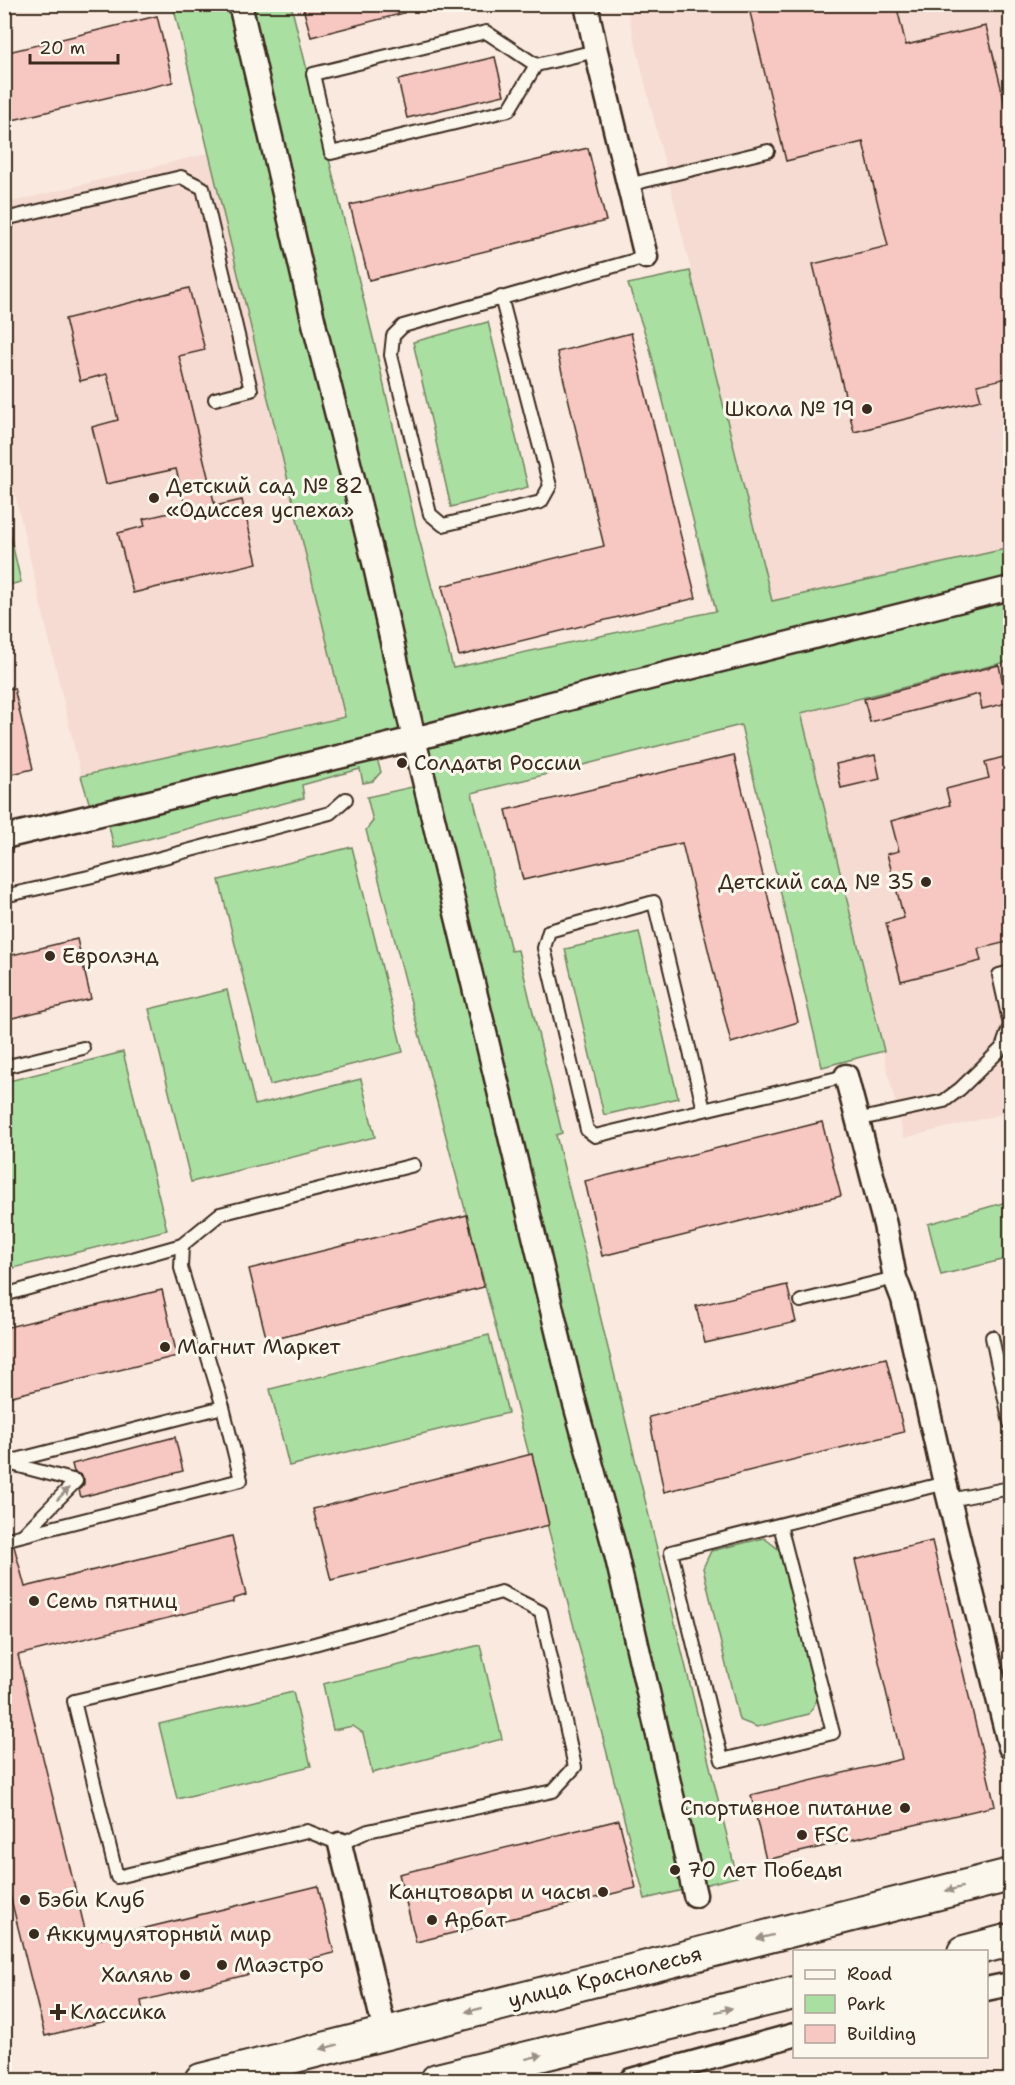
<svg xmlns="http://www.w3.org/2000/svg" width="1015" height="2085" viewBox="0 0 1015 2085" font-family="'Shantell Sans',sans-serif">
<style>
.built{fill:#f5dbd2}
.green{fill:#aadfa2;stroke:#728460;stroke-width:1.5}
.building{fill:#f7c7c2;stroke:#3b2a1e;stroke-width:1.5}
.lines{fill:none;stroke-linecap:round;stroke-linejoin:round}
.lane-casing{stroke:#3b2a1e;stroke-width:16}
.street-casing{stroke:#3b2a1e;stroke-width:27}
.secondary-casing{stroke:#3b2a1e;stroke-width:36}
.lane{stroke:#fbf7ec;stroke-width:12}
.street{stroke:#fbf7ec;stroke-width:22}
.secondary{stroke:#fbf7ec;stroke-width:32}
.oneway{fill:#9b9085}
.poi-dot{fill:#3b2a1e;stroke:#fbf7ec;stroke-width:2}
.labels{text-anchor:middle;stroke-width:6;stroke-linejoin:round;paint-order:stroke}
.poi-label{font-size:21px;fill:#3b2a1e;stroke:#fbf7ec;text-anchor:start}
.street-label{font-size:21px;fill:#3b2a1e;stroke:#fbf7ec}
</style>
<rect width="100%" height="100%" fill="#fae9df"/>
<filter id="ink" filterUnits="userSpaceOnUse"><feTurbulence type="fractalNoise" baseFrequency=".0167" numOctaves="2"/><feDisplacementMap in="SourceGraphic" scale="12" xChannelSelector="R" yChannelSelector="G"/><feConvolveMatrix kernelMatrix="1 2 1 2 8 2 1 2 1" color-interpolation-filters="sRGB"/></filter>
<g filter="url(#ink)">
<g class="built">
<path d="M626,5H1010V548L772,601Z"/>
<path d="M209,153L346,717L81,775L5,452L4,204Z"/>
<path d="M1010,661V1112L904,1138L800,713Z"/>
</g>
<g class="green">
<path d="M173,5H291L375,346L415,523L453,668L716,611L649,345L628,284L690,271L772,601L1010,548V661L801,713L884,1051L822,1067L741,725L472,793L511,951L518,950L562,1133L556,1135L737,1877L645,1899L366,830L373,821L367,797L417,786L423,746L91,809L81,776L345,717Z"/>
<path d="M488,322L528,487L451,507L413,342Z"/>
<path d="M5,513L21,582L5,586H4Z"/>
<path d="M376,756L381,772L373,781L363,783L360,769L302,785L304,798L114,848L109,826Z"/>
<path d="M352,847L403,1052L270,1085L219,880Z"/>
<path d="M639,932L678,1098L604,1115L565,949Z"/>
<path d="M227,990L255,1105L361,1079L375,1137L191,1182L149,1009Z"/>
<path d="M123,1052L167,1230L5,1270V1082Z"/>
<path d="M1010,1201V1258L941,1275L928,1224Z"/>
<path d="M489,1335L508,1413L289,1466L270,1389Z"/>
<path d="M764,1538L781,1551L818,1698L809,1714L757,1727L739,1720L703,1568L711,1551Z"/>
<path d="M480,1645L502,1739L372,1773L363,1733L353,1726L333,1730L323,1684Z"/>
<path d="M293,1692L311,1766L177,1799L159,1724Z"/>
</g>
<g class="building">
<path d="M302,4H403L404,13L311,37Z"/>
<path d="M748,4H896L906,45L986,26L1011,128V377L977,385L981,400L854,432L813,264L888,246L863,142L786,161Z"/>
<path d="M157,16L173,82L4,122V53Z"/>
<path d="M495,57L504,95L407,118L398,80Z"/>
<path d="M588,148L606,221L369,280L350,205Z"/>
<path d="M189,288L205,350L179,356L215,506L242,500L257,563L133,593L118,533L145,526L143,519L186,509L176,469L106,484L92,427L118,420L107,374L80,381L65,319Z"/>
<path d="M631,333L696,598L459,656L442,586L604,546L557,352Z"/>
<path d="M999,665L1007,703L982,709L979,694L870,722L864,699Z"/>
<path d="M14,688L33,769L4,776V689Z"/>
<path d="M734,755L798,1022L731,1043L682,843L523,880L506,810Z"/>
<path d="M875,755L880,779L841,788L836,764Z"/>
<path d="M1011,755V941L978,949L981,961L901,981L886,923L904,918L887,854L899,851L891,821L950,805L946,789L989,778L985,762Z"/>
<path d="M77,939L91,999L4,1020V957Z"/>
<path d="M822,1122L841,1196L602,1256L585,1181Z"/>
<path d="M467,1215L484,1287L267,1341L249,1269Z"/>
<path d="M787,1285L796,1322L705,1343L696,1306Z"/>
<path d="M162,1290L177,1356L4,1398V1328Z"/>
<path d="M886,1358L904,1432L664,1492L649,1417Z"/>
<path d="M175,1437L183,1471L81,1497L79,1490L84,1484V1479L81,1475L74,1472L72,1464Z"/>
<path d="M532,1454L549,1525L331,1580L313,1509Z"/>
<path d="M232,1536L246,1595L233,1599V1602L18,1655L88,1942L318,1886L334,1953L141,2001L143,2012L45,2036L4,1871V1548L14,1546L25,1587Z"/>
<path d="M932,1541L995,1806L766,1860L751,1795L902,1759L855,1560Z"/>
<path d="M619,1820L636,1888L416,1942L399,1874Z"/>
</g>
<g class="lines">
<g class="lane-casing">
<g id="lane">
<path d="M536,65L486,32L313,74L331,153L509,110L536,65L596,51"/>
<path d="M628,185L768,151"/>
<path d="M4,228L9,218L181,177L203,188L251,390L215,399"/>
<path d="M501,297L550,486L541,502L443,525L430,514L391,355L393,336L403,326L646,257"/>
<path d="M4,896L93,876L330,813L346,799"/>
<path d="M4,1067L83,1048"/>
<path d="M704,1110L654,902L549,931L544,948L587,1130L595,1136L846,1076"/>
<path d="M856,1120L944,1101L960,1089L1002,1048L1010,1025L999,975L1010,972"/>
<path d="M4,1295L182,1245L220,1214L414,1165"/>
<path d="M801,1301L895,1278"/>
<path d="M992,1337L1010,1423"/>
<path d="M4,1463L223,1407"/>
<path d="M8,1463L76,1481L23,1535"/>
<path d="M950,1500L1010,1488"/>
<path d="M780,1525L833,1733L722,1760L671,1552L945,1483"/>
<path d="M4,1540L241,1480L223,1407L181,1268L182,1245"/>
<path d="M501,1592L541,1612L575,1767L553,1791L368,1831L340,1844L307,1831L117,1877L74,1701L300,1648Z"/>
</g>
</g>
<g class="street-casing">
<g id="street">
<path d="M240,4L316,332L374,562L414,739L573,1397L616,1554L695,1895"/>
<path d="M586,4L596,51L646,257"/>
<path d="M4,837L414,739L633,682L1010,588"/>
<path d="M846,1076L885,1225L895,1278L903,1299L945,1483L1010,1747"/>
<path d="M340,1844L385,2032"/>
<path d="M986,1989L1010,1984"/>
<path d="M631,2080L794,2035"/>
</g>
</g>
<g class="secondary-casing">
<g id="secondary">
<path d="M964,1952L1010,1940"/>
<path d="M201,2080L1010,1875"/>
<path d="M437,2080L794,1993"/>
</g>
</g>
<use href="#lane" class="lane"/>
<use href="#street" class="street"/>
<use href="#secondary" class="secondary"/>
</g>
<defs><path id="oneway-solid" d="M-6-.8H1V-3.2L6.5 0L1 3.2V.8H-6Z" transform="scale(1.5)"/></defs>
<g class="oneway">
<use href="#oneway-solid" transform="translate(63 1494) rotate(-45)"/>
<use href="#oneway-solid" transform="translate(954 1889) rotate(166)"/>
<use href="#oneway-solid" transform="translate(765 1937) rotate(166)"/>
<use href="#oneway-solid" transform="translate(474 2010) rotate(166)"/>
<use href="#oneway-solid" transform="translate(724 2010) rotate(-14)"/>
<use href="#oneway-solid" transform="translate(329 2047) rotate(165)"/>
<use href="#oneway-solid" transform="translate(534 2057) rotate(-14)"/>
</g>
</g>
<g class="poi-dot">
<circle cx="867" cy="409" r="6"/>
<circle cx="154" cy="498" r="6"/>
<circle cx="402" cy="763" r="6"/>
<circle cx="926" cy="882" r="6"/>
<circle cx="50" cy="956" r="6"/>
<circle cx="165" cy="1347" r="6"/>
<circle cx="34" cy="1601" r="6"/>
<circle cx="905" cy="1808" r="6"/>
<circle cx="802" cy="1835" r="6"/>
<circle cx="675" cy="1870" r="6"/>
<circle cx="603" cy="1892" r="6"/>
<circle cx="25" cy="1900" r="6"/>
<circle cx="432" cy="1920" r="6"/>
<circle cx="34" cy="1934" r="6"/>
<circle cx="222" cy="1965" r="6"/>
<circle cx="185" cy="1975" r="6"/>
<path d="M55 2003h6v6h6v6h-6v6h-6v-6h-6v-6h6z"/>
</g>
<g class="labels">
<g class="poi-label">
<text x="855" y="416" text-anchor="end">Школа № 19</text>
<text x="166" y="493">Детский сад № 82<tspan x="166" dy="24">«Одиссея успеха»</tspan></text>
<text x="414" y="770">Солдаты России</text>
<text x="914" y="889" text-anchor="end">Детский сад № 35</text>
<text x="62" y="963">Евролэнд</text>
<text x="177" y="1354">Магнит Маркет</text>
<text x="46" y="1608">Семь пятниц</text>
<text x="893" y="1815" text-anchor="end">Спортивное питание</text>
<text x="814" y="1842">FSC</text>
<text x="687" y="1877">70 лет Победы</text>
<text x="591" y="1899" text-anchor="end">Канцтовары и часы</text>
<text x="37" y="1907">Бэби Клуб</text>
<text x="444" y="1927">Арбат</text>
<text x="46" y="1941">Аккумуляторный мир</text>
<text x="234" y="1972">Маэстро</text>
<text x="173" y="1982" text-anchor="end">Халяль</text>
<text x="70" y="2019">Классика</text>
</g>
<g class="street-label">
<text transform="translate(605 1977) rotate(-14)" y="7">улица Краснолесья</text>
</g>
</g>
<rect width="1015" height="2085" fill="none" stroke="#fbf7ec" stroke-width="24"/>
<rect x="12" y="12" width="991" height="2061" fill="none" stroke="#3b2a1e" stroke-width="2" filter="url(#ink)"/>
<rect x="793" y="1950" width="195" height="108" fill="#fbf7ec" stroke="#aea59a" stroke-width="1.5"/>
<rect x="805" y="1970" width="30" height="9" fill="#fbf7ec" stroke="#aea59a" stroke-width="1.5"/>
<text x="847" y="1980" font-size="18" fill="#3b2a1e">Road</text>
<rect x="805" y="1995" width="30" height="18" fill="#aadfa2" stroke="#aea59a" stroke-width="1.5"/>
<text x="847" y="2010" font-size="18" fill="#3b2a1e">Park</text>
<rect x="805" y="2025" width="30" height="18" fill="#f7c7c2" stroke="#aea59a" stroke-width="1.5"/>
<text x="847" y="2040" font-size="18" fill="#3b2a1e">Building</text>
<path d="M30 54v9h88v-9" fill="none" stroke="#3b2a1e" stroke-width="3"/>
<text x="39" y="54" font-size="18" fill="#3b2a1e" stroke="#fbf7ec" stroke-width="4.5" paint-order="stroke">20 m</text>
</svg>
